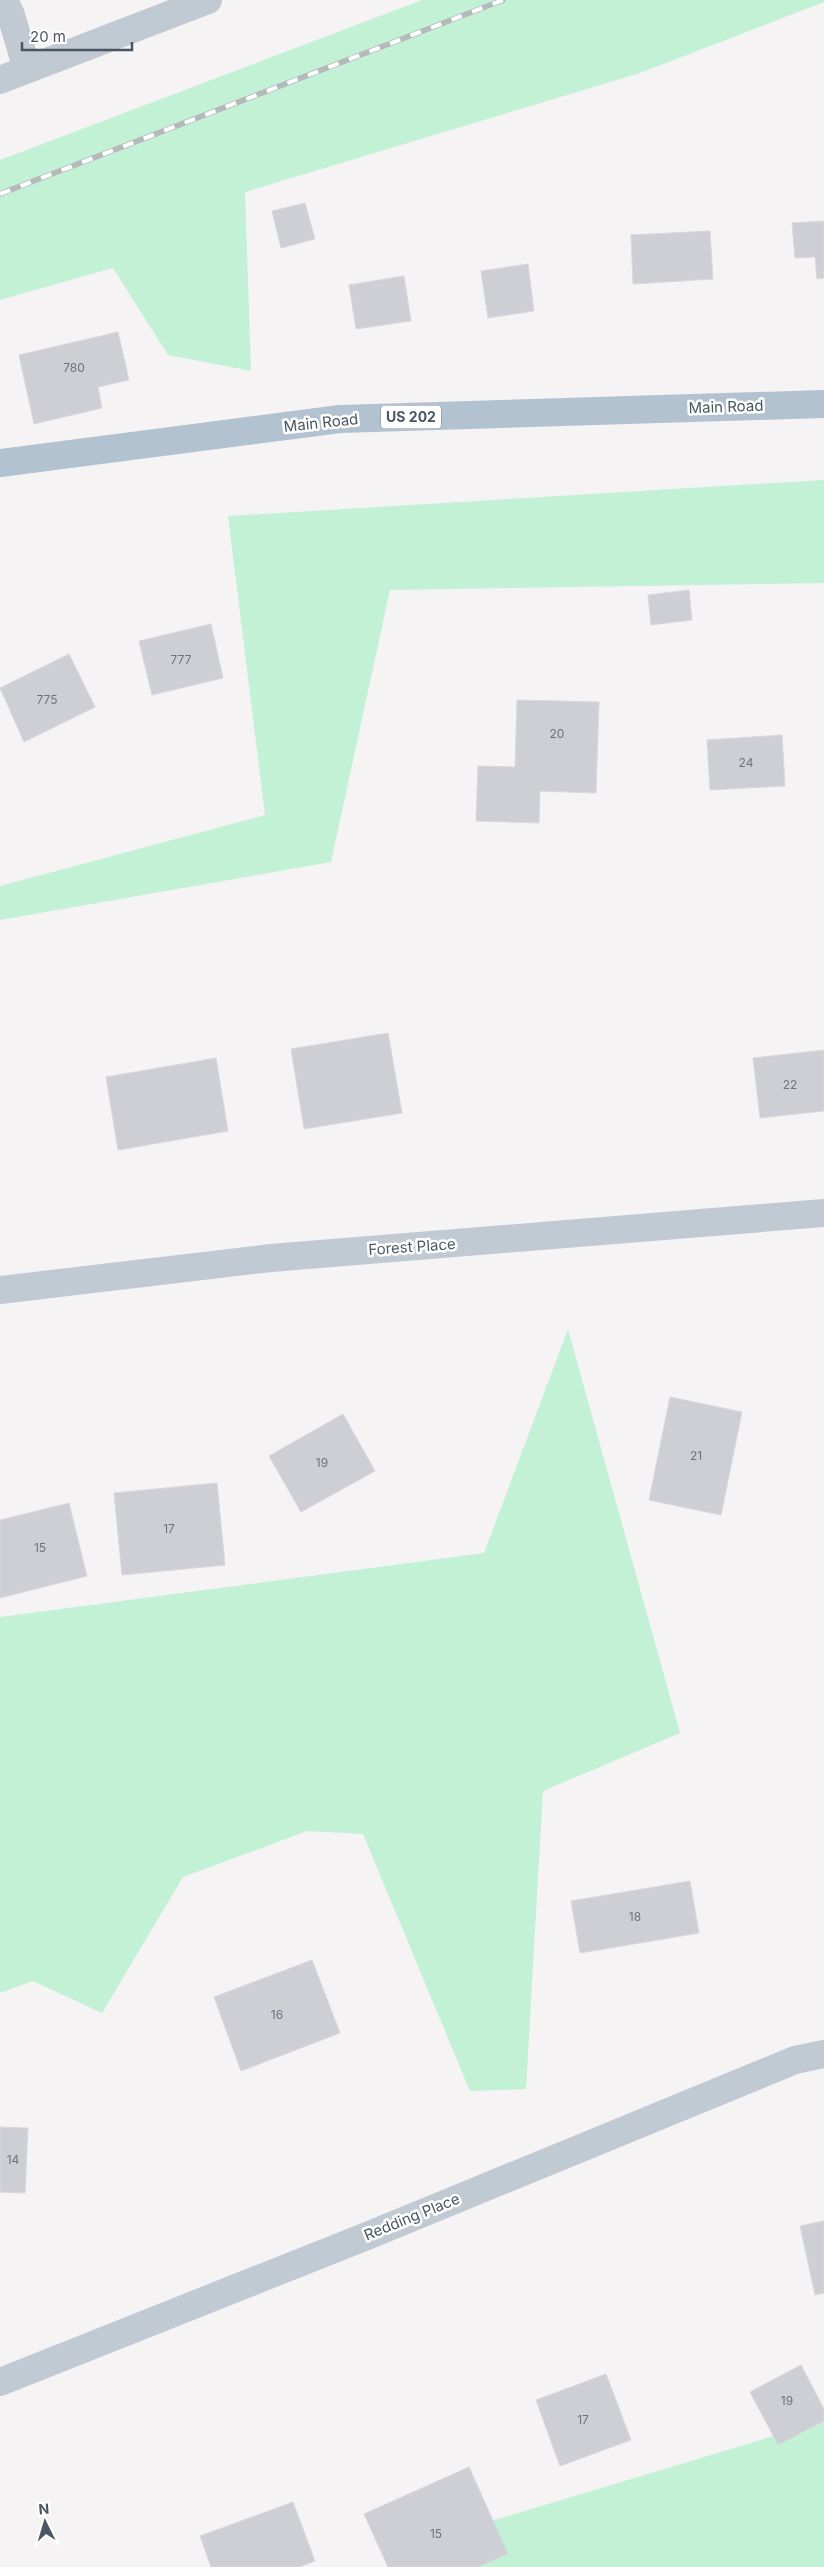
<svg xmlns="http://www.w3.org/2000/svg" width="824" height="2567" viewBox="0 0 824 2567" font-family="Inter,sans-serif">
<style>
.green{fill:#c3f1d5}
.building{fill:#cdcfd5;stroke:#d7d9de}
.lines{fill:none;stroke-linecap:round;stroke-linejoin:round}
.minor{stroke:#c1cad2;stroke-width:28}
.primary{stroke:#b3c2d1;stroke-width:28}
.rail-casing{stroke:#b5b8bd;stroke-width:5.5}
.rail{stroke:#fff;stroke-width:4;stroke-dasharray:11;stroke-linecap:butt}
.labels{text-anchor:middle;stroke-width:5;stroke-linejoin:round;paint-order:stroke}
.number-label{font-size:12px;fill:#6b747e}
.shield{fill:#fff;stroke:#808990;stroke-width:1}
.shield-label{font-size:14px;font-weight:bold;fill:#4a5661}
.street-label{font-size:15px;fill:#4a5661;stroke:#fff}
</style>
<rect width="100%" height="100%" fill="#f5f3f3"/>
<g class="green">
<path d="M422,0H824V2L640,73L245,192L251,371L168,355L113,268L0,300V160Z"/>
<path d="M824,480V583L390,590L331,862L0,920V886L265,815L228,516Z"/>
<path d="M568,1329L680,1733L543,1791L526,2089L470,2091L363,1834L307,1831L183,1877L102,2013L33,1981L0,1993V1617L484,1553Z"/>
<path d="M824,2421V2567H412L411,2545Z"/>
</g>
<g class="building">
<path d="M305,203L315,239L281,248L272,211Z"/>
<path d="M824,221V278L817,279L815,257L795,258L792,223Z"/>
<path d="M710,231L713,279L633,284L631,235Z"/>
<path d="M528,264L534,311L488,318L481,271Z"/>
<path d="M404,276L411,321L356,329L349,285Z"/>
<path d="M118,332L129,380L98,387L102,408L34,424L19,355Z"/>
<path d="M689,590L692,620L651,625L648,595Z"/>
<path d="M211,624L223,678L152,695L139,641Z"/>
<path d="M69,654L95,707L24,742L0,688Z"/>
<path d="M517,700L599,702L596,793L540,791L539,823L476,821L478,766L515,767Z"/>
<path d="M782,735L785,786L710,790L707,740Z"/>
<path d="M388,1033L402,1113L304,1129L291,1049Z"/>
<path d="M824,1050V1111L760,1118L753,1058Z"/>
<path d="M216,1058L228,1131L118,1150L106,1077Z"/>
<path d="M670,1397L742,1412L721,1515L649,1500Z"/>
<path d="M343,1414L375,1471L301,1512L269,1456Z"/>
<path d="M217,1483L225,1565L122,1575L114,1493Z"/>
<path d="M69,1503L87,1576L0,1598V1520Z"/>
<path d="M690,1881L699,1933L580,1953L571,1901Z"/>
<path d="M312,1960L340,2033L241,2071L214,1997Z"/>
<path d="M0,2127L28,2128L25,2193L0,2192Z"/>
<path d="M824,2221V2293L815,2295L800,2226Z"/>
<path d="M801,2365L824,2409V2421L778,2445L750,2392Z"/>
<path d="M606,2374L631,2440L560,2466L536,2400Z"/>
<path d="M469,2467L508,2554L478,2567H388L364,2514Z"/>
<path d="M293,2502L315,2561L299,2567H211L200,2536Z"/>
</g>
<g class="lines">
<g class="minor">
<path d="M4,0L11,15L27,69"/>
<path d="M0,80L208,0"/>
<path d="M0,1290L271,1258L824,1213"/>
<path d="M0,2382L367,2236L795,2060L824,2054"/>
</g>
<path class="primary" d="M0,463L340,419L824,404"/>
<g class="rail-casing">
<path id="rail" d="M0,194L503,0"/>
</g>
<use href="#rail" class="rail"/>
</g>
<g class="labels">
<g class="number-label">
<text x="74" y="372">780</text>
<text x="181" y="664">777</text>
<text x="47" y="704">775</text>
<text x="557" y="738">20</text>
<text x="746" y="767">24</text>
<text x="790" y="1089">22</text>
<text x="696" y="1460">21</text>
<text x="322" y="1467">19</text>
<text x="169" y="1533">17</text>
<text x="40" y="1552">15</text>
<text x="635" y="1921">18</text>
<text x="277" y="2019">16</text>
<text x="13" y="2164">14</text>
<text x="787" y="2405">19</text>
<text x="583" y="2424">17</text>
<text x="436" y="2538">15</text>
</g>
<rect class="shield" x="381" y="405.5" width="60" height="23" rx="4"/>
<g class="shield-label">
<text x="411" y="422">US 202</text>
</g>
<g class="street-label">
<text transform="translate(726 407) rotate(-2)" y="5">Main Road</text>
<text transform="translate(321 423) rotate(-6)" y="5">Main Road</text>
<text transform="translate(412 1247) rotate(-4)" y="5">Forest Place</text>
<text transform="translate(412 2217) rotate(-22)" y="5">Redding Place</text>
</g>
</g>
<g transform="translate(45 2522) rotate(355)" stroke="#ffffff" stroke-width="4" paint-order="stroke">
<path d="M0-4L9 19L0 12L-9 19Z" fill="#4a5661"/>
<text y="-8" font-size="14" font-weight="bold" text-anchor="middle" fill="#4a5661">N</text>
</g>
<path d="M22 42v8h110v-8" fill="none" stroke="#4a5661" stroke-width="2.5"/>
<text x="30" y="42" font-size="15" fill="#4a5661" stroke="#ffffff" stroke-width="4" paint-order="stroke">20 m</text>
</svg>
